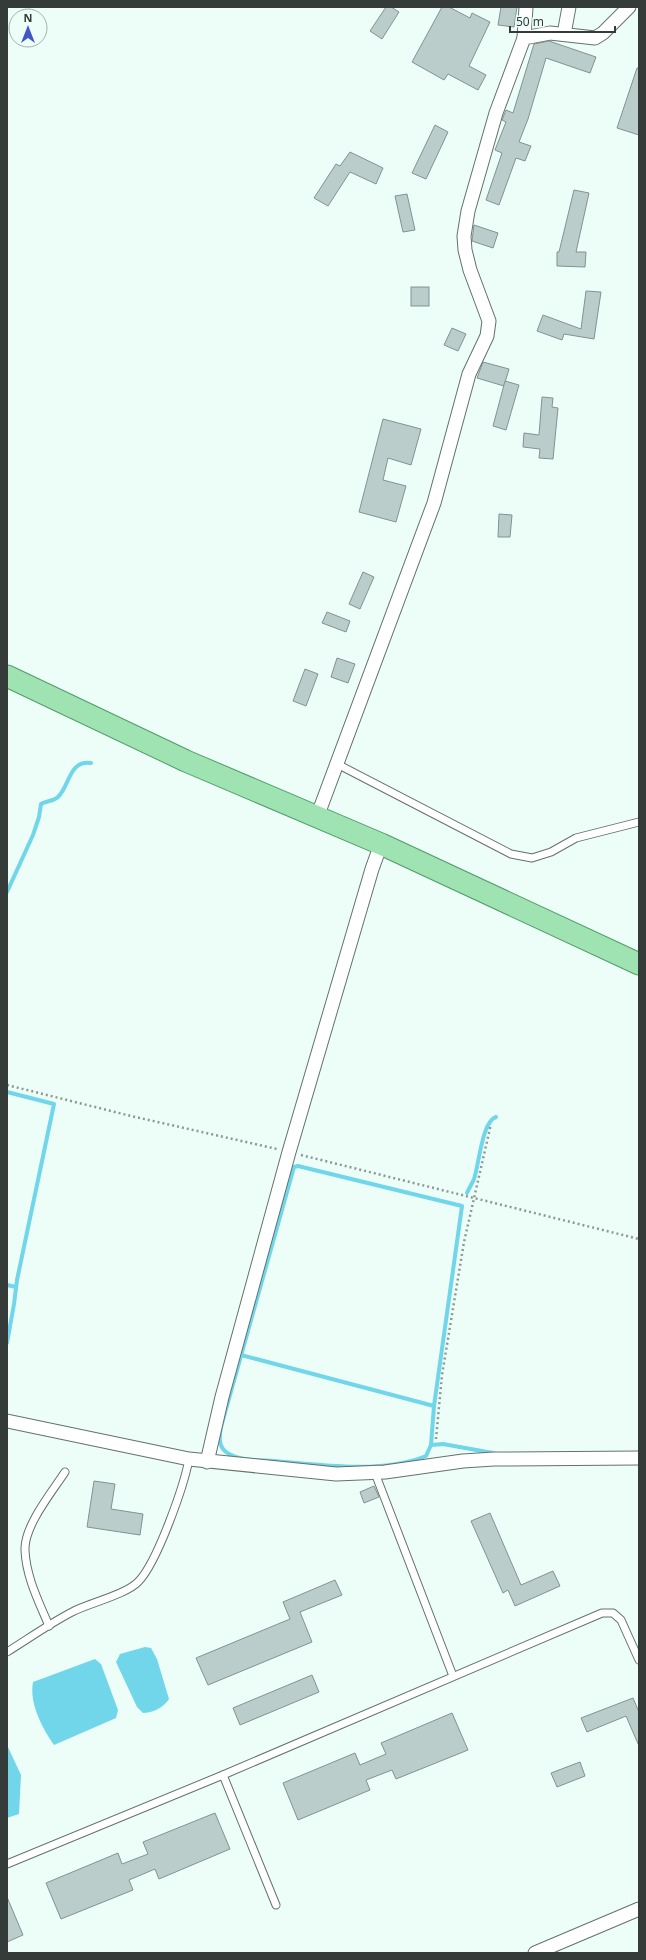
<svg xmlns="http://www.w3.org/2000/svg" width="646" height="1960" viewBox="0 0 646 1960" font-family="'Noto Sans',sans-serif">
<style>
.water{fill:#71d6e9}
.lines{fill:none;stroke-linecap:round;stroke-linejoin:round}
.stream{stroke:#71d6e9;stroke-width:4}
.building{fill:#bacdcb;stroke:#819392}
.service-casing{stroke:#62726c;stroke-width:9}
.minor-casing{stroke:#62726c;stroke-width:15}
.primary-casing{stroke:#509c67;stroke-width:23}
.path{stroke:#8c9894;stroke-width:2.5;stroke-dasharray:2 3;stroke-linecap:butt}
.service{stroke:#fff;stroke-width:7}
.minor{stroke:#fff;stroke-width:13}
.primary{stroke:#9fe3b3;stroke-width:21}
</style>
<rect width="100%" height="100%" fill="#ecfef7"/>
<g class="water">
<path d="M145,1647L151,1648L157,1659L169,1699C163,1708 152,1713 143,1713L137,1707L116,1662L120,1654Z"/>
<path d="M95,1659L101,1664L118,1710L116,1718L54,1745C42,1728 29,1703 33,1682Z"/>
<path d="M7,1745L21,1775L19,1814L7,1818Z"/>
</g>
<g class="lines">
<g class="stream">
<path d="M7,892L33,835L39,817L41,804C46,801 54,801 58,797C70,785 69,760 91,763"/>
<path d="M7,1092L54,1104L17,1280L14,1304L7,1343"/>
<path d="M298,1166L462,1206L434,1406L431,1445L426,1456C382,1474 320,1465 274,1461C260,1460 241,1461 229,1454C218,1448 219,1438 221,1427L294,1167Z"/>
<path d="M467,1193C469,1188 472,1184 474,1179C479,1165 482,1121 496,1117"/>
<path d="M7,1285L16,1287"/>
<path d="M241,1355L434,1406"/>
<path d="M431,1445L443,1444L493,1453"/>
</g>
</g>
<g class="building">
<path d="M386,7H391L399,12L382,39L370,31Z"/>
<path d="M442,7H449L470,18L472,13L490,22L469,66L486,75L478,90L448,74L444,80L412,62Z"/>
<path d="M501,7H517L514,27L498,25Z"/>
<path d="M549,41L596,57L590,73L546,58L528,119L519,142L531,146L525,161L516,158L499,205L486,200L502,153L495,150L506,122L502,120L506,110L513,113L534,44Z"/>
<path d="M637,68H639V135L617,128Z"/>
<path d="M435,125L448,132L426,179L412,173Z"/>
<path d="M350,152L383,168L376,184L350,172L328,206L314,198L336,164L340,166Z"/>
<path d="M574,190L589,193L576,252H586L585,267L557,266V252H559Z"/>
<path d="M407,194L415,230L403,232L395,196Z"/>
<path d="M474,225L498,233L493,248L472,241Z"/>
<rect x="411" y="287" width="18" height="19"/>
<path d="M586,291L601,292L594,339L564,334L562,340L537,331L543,315L581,329Z"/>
<path d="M452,328L466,334L458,351L444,345Z"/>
<path d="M483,362L509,369L504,386L477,378Z"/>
<path d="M505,381L519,385L506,430L493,426Z"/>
<path d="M542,397L553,398L552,407L558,408L553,459L539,458L540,449L523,447L524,433L539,435Z"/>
<path d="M383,419L421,429L411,465L388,458L383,480L406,486L396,522L359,512Z"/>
<path d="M499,514L512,515L510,537H498Z"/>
<path d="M363,572L374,577L360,609L349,604Z"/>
<path d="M327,612L350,621L346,632L322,623Z"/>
<path d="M337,658L355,664L348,683L331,677Z"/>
<path d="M305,669L318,674L306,706L293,701Z"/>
<path d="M94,1481L115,1484L111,1509L143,1514L140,1535L87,1527Z"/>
<path d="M374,1486L379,1497L364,1503L360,1492Z"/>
<path d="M490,1513L521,1585L553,1571L560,1586L515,1606L508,1590L503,1593L471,1521Z"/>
<path d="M335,1580L342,1595L300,1612L312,1642L208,1685L196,1658L290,1619L283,1602Z"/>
<path d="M312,1675L319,1692L240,1725L233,1708Z"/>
<path d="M633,1698L639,1712V1746L626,1716L587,1732L581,1718Z"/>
<path d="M452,1713L468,1750L396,1779L392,1770L366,1780L370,1790L298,1820L283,1783L355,1753L360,1765L386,1754L381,1743Z"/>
<path d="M580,1762L585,1776L557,1787L551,1773Z"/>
<path d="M215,1813L230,1849L159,1879L155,1869L129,1880L133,1890L61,1919L46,1883L118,1853L122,1864L148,1854L143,1842Z"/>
<path d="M7,1897L23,1935L7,1942Z"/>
</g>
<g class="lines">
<g class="service-casing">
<g id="service">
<path d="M337,764L511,854L532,858L551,852L576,838L639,822"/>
<path d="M375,1473L453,1676"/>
<path d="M49,1626C39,1602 26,1577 25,1550C24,1526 52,1492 65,1472"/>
<path d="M7,1652C28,1639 49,1624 72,1612C89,1603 125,1595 138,1582C157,1563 184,1486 189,1459"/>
<path d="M223,1775L276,1905"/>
<path d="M7,1864L223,1775L602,1613H613L621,1620L639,1660"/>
</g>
</g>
<g class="minor-casing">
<g id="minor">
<path d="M564,34L569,7"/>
<path d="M524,38L526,7"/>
<path d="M317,817L434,503L469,374L487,336L489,321L470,270L465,250L464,236L468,211L496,113L524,38L550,33L595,38L603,33L629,7"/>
<path d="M7,1421L189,1459L336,1474L385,1472L463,1461L494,1459L639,1458"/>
<path d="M207,1462L222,1397L289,1152L372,869L381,844"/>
<path d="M535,1953L639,1909"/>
</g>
</g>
<g class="primary-casing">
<path id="primary" d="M7,676L186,761L381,844L639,964"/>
</g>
<g class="path">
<path d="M7,1085L131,1116L277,1149"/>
<path d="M301,1155L639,1239"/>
<path d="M436,1439L442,1375L464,1242L491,1124"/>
</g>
<use href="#service" class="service"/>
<use href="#minor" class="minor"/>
<use href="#primary" class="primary"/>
</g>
<rect width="646" height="1960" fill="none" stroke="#343b39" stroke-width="16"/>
<g transform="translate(28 28)"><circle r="19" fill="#ecfef7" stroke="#a2b0ab"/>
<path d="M0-3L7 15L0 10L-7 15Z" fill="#4156c9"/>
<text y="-6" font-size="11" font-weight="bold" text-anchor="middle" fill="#343b39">N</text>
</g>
<path d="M510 26v6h105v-6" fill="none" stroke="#343b39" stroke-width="2"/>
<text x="516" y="26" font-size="12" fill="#343b39" stroke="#ecfef7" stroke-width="3" paint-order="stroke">50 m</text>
</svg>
